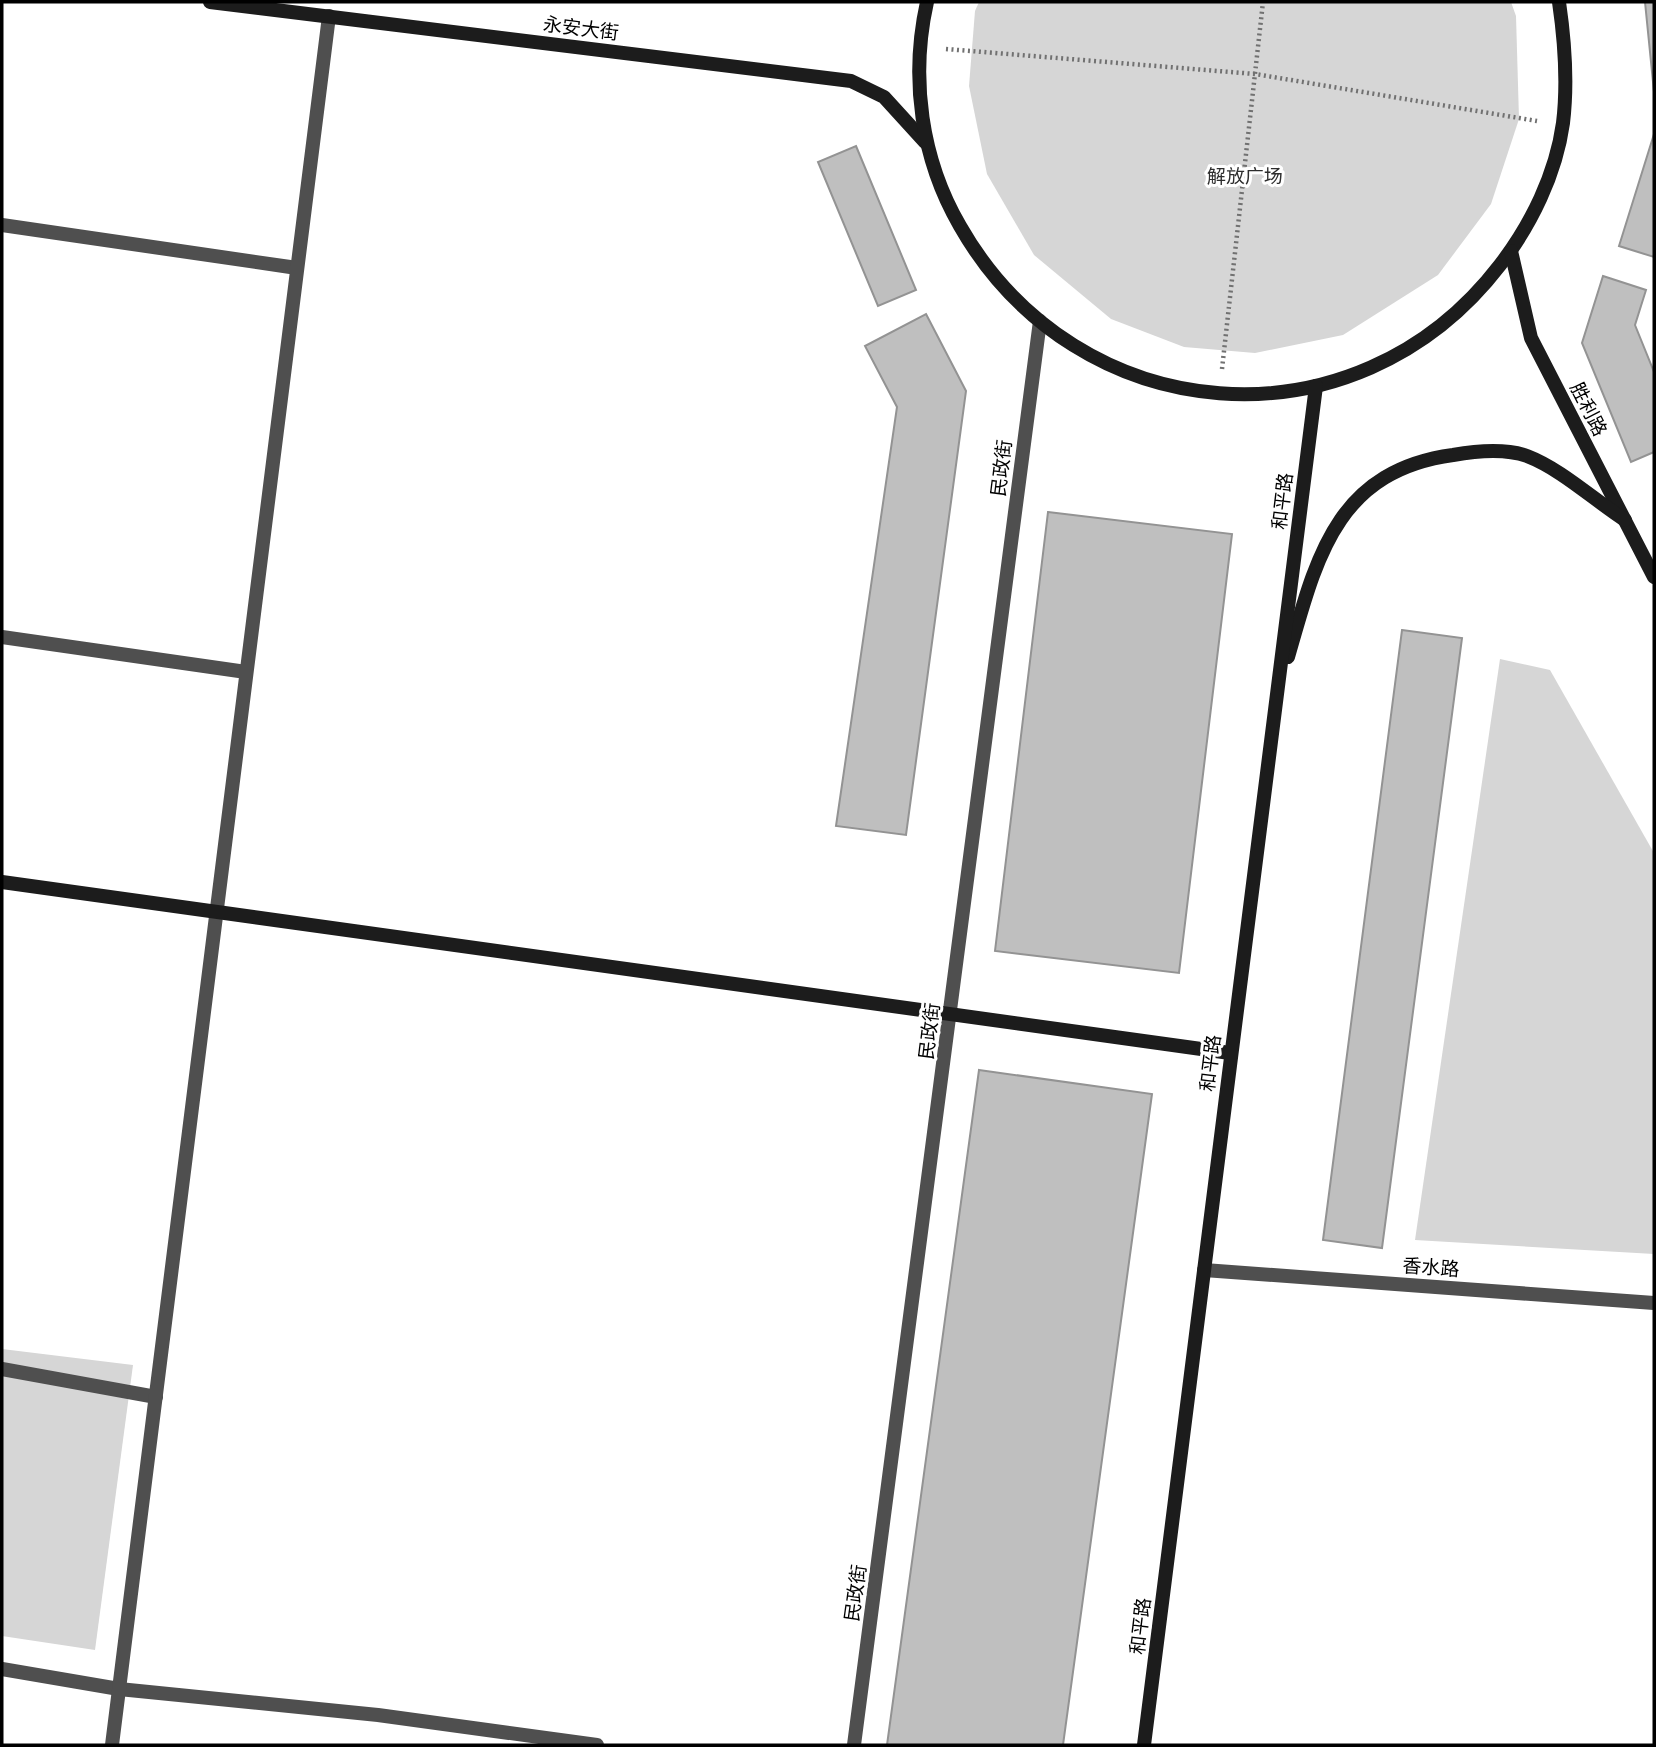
<svg xmlns="http://www.w3.org/2000/svg" width="1656" height="1747" viewBox="0 0 1656 1747" font-family="'Varela Round','Noto Sans SC',sans-serif">
<style>
.green{fill:#d6d6d6}
.building{fill:#bfbfbf;stroke:#939393;stroke-width:2}
.lines{fill:none;stroke-linecap:round;stroke-linejoin:round}
.path{stroke:#717171;stroke-width:4.5;stroke-dasharray:2 3.5;stroke-linecap:butt}
.street{stroke:#4f4f4f;stroke-width:14}
.secondary{stroke:#1c1c1c;stroke-width:14}
.labels{text-anchor:middle;stroke-width:6;stroke-linejoin:round;paint-order:stroke}
.street-label{font-size:19px;fill:#000;stroke:#fff}
.park-label{font-size:19px;fill:#2d2d2d;stroke:#fff}
</style>
<rect width="100%" height="100%" fill="#fff"/>
<g class="green">
<path d="M979,2H1511L1516,16L1519,119L1491,204L1438,275L1343,335L1255,353L1184,347L1111,319L1034,255L987,174L969,86L975,11Z"/>
<path d="M1500,659L1550,670L1654,853V1254L1415,1240Z"/>
<path d="M2,1349L133,1365L95,1650L2,1636Z"/>
</g>
<g class="building">
<path d="M1645,2H1654V92Z"/>
<path d="M1654,134V257L1619,246Z"/>
<path d="M856,146L916,290L878,306L818,162Z"/>
<path d="M1603,276L1646,290L1635,325L1654,372V452L1631,462L1582,343Z"/>
<path d="M926,314L966,391L906,835L836,826L897,407L865,346Z"/>
<path d="M1048,512L1232,534L1179,973L995,951Z"/>
<path d="M1402,630L1462,638L1382,1248L1323,1240Z"/>
<path d="M979,1070L1152,1094L1063,1745H887Z"/>
</g>
<g class="lines">
<g class="path">
<path d="M946,49L1255,74L1537,121"/>
<path d="M1222,369L1263,2"/>
</g>
<g class="street">
<path d="M2,225L297,268"/>
<path d="M2,637L246,672"/>
<path d="M1204,1270L1654,1303"/>
<path d="M2,1369L156,1397"/>
<path d="M2,1669L119,1689L378,1715L597,1745"/>
<path d="M112,1745L329,16"/>
<path d="M854,1745L1040,321"/>
</g>
<g class="secondary">
<path d="M210,2L851,81L884,97L925,142"/>
<path d="M927,2C910,78 921,159 960,226C1077,431 1355,454 1500,265C1531,225 1556,174 1563,123C1568,82 1565,43 1559,2"/>
<path d="M1511,251L1531,338L1654,577"/>
<path d="M1288,657C1316,560 1335,471 1453,455C1476,451 1504,448 1527,456C1561,469 1594,500 1625,520"/>
<path d="M2,882L1230,1053"/>
<path d="M1144,1745L1316,386"/>
</g>
</g>
<g class="labels">
<g class="street-label">
<text transform="translate(581 28) rotate(7)" y="7">永安大街</text>
<text transform="translate(1589 409) rotate(63)" y="7">胜利路</text>
<text transform="translate(1001 468) rotate(-83)" y="7">民政街</text>
<text transform="translate(1282 501) rotate(-83)" y="7">和平路</text>
<text transform="translate(929 1031) rotate(-83)" y="7">民政街</text>
<text transform="translate(1210 1063) rotate(-83)" y="7">和平路</text>
<text transform="translate(1431 1267) rotate(4)" y="7">香水路</text>
<text transform="translate(855 1593) rotate(-82)" y="7">民政街</text>
<text transform="translate(1140 1626) rotate(-83)" y="7">和平路</text>
</g>
<g class="park-label">
<text x="1245" y="183">解放广场</text>
</g>
</g>
<rect width="1656" height="1747" fill="none" stroke="#000000" stroke-width="7"/>
</svg>
